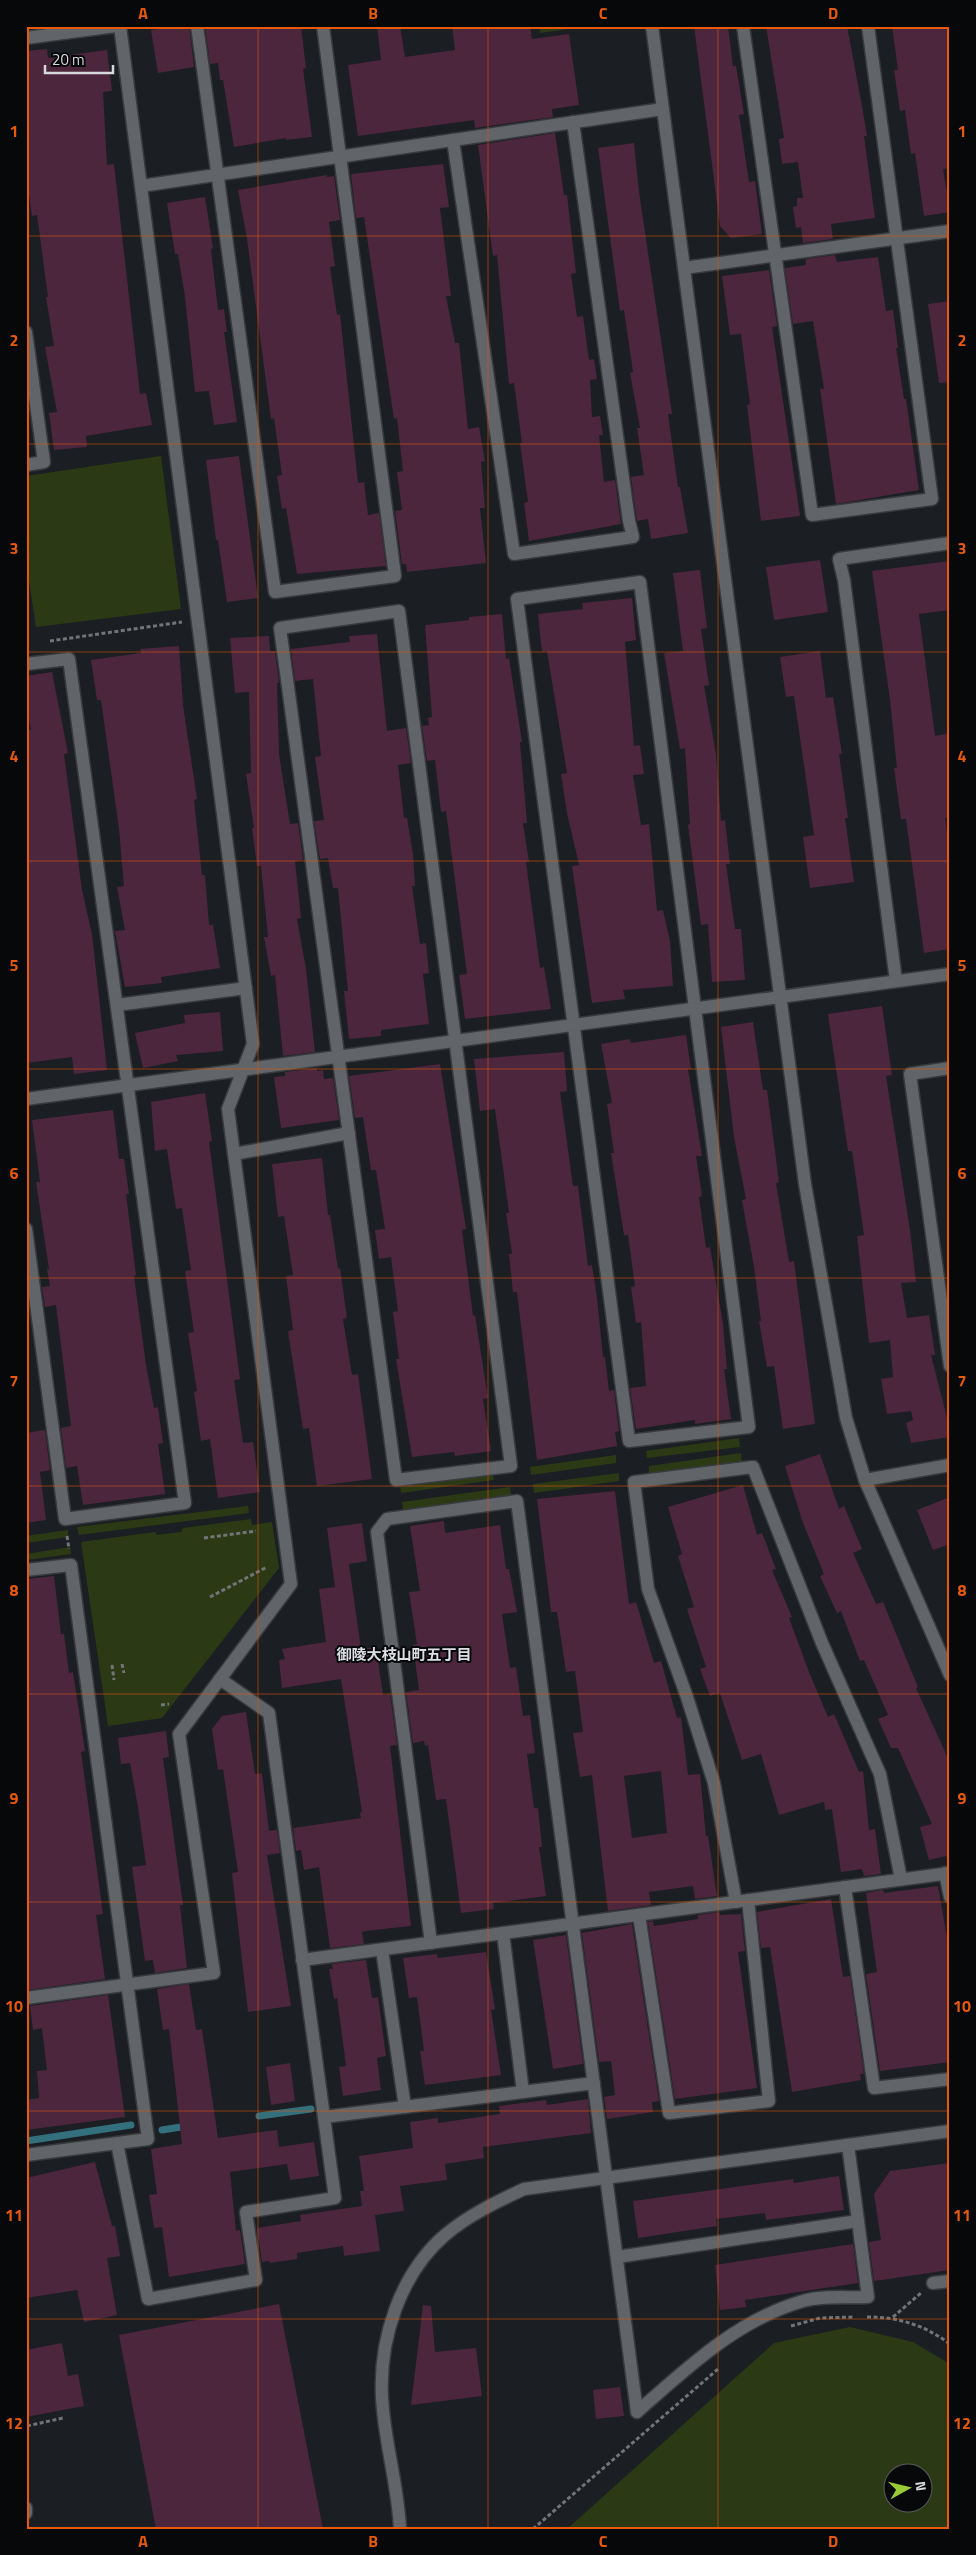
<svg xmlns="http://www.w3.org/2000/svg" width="976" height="2555" viewBox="0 0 976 2555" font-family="'Titillium Web','Noto Sans JP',sans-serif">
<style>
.green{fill:#2b3a15;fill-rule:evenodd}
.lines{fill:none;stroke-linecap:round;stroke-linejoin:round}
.stream{stroke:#336f7d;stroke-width:7}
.building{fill:#4c263d;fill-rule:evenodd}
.minor-casing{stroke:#383a3d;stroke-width:15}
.path{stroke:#727578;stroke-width:3;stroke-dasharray:4 2.5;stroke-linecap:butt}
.minor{stroke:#616469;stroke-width:12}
.grid{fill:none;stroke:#e8590c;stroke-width:1;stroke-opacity:0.55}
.labels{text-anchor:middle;stroke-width:4;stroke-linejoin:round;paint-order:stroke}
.neighbourhood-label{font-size:15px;font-weight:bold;fill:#dbdee3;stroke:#07080a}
.neatline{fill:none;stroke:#e8590c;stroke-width:2}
.grid-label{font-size:16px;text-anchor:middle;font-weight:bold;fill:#e8590c}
</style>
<rect width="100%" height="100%" fill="#1b1e22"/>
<g class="green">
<path d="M540,26H589L540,33Z"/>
<path d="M161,456L181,609L36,627L26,561V476Z"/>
<path d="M739,1438L740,1447L647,1458L646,1451Z"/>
<path d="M741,1453L742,1462L649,1474V1466Z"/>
<path d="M616,1455V1463L531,1475L530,1467Z"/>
<path d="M492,1472L494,1480L401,1493L400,1485Z"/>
<path d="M619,1473V1481L534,1493L533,1484Z"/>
<path d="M510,1487L511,1495L403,1510L402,1502Z"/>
<path d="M248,1506L249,1513L79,1535L77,1527Z"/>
<path d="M251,1519L252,1525L272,1522L279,1568L162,1718L108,1726L81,1542L155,1532L157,1535L181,1532L183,1528Z"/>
<path d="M68,1530V1537L26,1543V1536Z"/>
<path d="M70,1547L71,1554L26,1560V1554Z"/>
<path d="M850,2327L913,2342L950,2364V2529H567L774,2343ZM894,2472H924V2502H894Z"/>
</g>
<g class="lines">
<g class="stream">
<path d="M259,2116L311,2109"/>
<path d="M162,2130L187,2126"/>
<path d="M26,2141L131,2125"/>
</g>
</g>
<g class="building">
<path d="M174,26H189L194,67L158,73L151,30Z"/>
<path d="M205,26H301L306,68L303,69L312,137L286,140V138L234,147L223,80H220L218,63L210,64Z"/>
<path d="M377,26H400L405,57L455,50L452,26H530L532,39L569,34L579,105L552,109L553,117L475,128L474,120L358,136L348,65L381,60Z"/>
<path d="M694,26H728L733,66H736L744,114L739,115L749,182L755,181L762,234L731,238L720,226Z"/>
<path d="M766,26H847L862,106L867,136H864L875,218L831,224L833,239L803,243L801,227L796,228L793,207L797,206V198H803L798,162L782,164L779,139L784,138Z"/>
<path d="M892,26H950V168L943,169L950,212L924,216L915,153L911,154L905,110L900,111L894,70H898Z"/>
<path d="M47,49L48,58L107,50L112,91L103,92L107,165L114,164L140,394L146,393L152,425L86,436L87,447L54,450L49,413L57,412L45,347L54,346L46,297H48L37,215L32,216L26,173V51Z"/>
<path d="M555,133L564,195H567L576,273L571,274L577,317L583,316L589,360L594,359L597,379L590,380L592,417L600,416L603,435H599L604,482L615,480L621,524L529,541L524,503L528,502L520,443H522L514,383L509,384L497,255L493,256L478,145Z"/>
<path d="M634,143L639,192L672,414H668L678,487H680L688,533L651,539L648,519L637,521L631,477L644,475L637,428H640L630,373L633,372L624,310L620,311L598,148Z"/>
<path d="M443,164L449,207L440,208L451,296H446L455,343H459L468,429L479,427L485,461L481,462L485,508H480L486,563L407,572L406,564H402L395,511L402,510L397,472L403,471L397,418L394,419L364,217L356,218L351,174Z"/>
<path d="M327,175V177L334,176L340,220L329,222L335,266L330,267L337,315L340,314L358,483L364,482L368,515L379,513L386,566L297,574L286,508L282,509L277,476L282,475L274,418L271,419L247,239L238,190Z"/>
<path d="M205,197L213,248L211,249L218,310L224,309L227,332H224L237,422L214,425L209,391L195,392L185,297L178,254H175L167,203Z"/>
<path d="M835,255L837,262L878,257L886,311L893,310L898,348H896L904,399H906L919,490L836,504L820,389H824L813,321L793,324L785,268L806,265V259Z"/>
<path d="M769,270L777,326L772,327L800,516L761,521L747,405L750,404L741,334L730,335L722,276Z"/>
<path d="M950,301V382L939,383L928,304Z"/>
<path d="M239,456L258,598L227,602L218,540H216L206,460Z"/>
<path d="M820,560L828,612L774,620L766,567Z"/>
<path d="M950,561V610L919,614L935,736L950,733V818H945L950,854V949L924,953L906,819H901L894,768H897L890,700L872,571Z"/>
<path d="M700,570L707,628L701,629L709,685L704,686L716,754L721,821L725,820L730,864H726L735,929H741L745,980L712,982L708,924L701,925L688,825L690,824L685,748L680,749L664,653L683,651L673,573Z"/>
<path d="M632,598L636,640L625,642L634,746L640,745L644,774L633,775L641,825L649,824L657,911L663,910L670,941L673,986L623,990L625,999L592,1003L572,866L579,865L567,813L561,774L567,773L547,651L542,652L538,614L583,609L582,603Z"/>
<path d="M502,614L506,659L509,658L522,742H520L527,823H523L529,862H526L540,968L544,967L551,1009L465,1019L459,975L467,974L446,811L441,812L435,760L427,761L422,726L429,725L428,718L432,717L425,625L469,620V617Z"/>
<path d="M377,634L387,731L406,728L411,763L398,765L404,818H407L413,854L415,886H412L420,944L426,943L429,973L423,974L429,1024L381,1030V1036L349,1039L344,991H348L338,888H333L328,858L320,859L314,821L324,820L315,757L321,756L313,679L295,681L291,649L350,642L349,636Z"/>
<path d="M269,636L270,651H275L279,683H277L279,754L290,824L298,823L303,860L295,861L301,918L297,919L306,969L315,1052L283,1056L275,975L271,976L264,937H268L261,866H257L252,828H254L246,774L251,773L249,692L235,693L230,638Z"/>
<path d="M179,646L183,705L197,799L194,800L202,875H205L209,925H213L220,968L161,977L162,983L125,987L115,931L125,930L117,887L124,886L119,829L101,700H97L91,660L141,653L140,649Z"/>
<path d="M820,651L826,698L833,697L842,754H839L848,818H845L854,882L810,888L803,837L814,835L794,696L786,697L780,657Z"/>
<path d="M52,672L68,753L64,754L82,890L92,934L107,1070L74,1074L72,1057L26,1063V730H31L26,699V676Z"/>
<path d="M882,1006L892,1075L886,1076L910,1230L916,1282L901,1283L907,1318L929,1315L935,1355H931L950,1430V1437L911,1443L906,1423L913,1420L911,1411L887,1414L881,1379L893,1377L890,1340L869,1343L857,1236L864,1235L852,1151H848L828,1014Z"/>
<path d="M220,1012L223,1051L176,1055L178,1061L143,1068L135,1033L185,1023L184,1015Z"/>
<path d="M753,1022L763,1090H767L779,1182L776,1183L789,1262L794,1261L815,1424L783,1429L774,1366L767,1367L759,1321H761L754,1267L742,1200L746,1199L734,1137L721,1027Z"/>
<path d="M686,1035L691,1069H688L702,1156H696L702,1196L699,1197L706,1248L710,1247L723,1324L727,1369H724L731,1419L695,1424V1420L636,1429L630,1388L646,1386L641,1322L636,1323L631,1287L635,1286L628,1235H624L611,1153H614L607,1104L612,1103L601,1044L630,1039L631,1043Z"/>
<path d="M564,1052L567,1091L560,1092L573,1186H578L588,1266L592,1265L597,1298L603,1357H605L609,1391L614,1390L619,1431L615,1432L617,1446L537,1460L517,1292H513L509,1254H512L506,1213H509L495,1109L480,1111L474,1059Z"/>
<path d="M440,1064L466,1229L462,1230L473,1316L475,1315L488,1398L483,1399L491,1451L455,1456L454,1452L412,1457L396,1359H399L393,1312L398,1311L391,1257L379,1259L375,1230L385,1229L376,1170H371L363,1117L355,1118L349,1076Z"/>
<path d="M317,1068V1071L323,1070L324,1079L333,1078L339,1120L281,1128L274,1077L285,1076V1072Z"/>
<path d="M205,1093L212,1141L209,1142L217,1203L240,1379L234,1380L243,1443L253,1442L260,1492L218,1498L210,1439L201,1441L194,1392L197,1391L188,1333L194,1332L185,1271L191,1270L182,1208L176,1209L167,1149L155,1151L151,1102Z"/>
<path d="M113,1110L119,1159H124L129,1194H126L136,1275L134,1276L146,1365L154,1408L158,1407L163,1443L158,1444L165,1494L83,1505L77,1466L66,1468L61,1428L71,1426L56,1305L45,1307L42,1287L50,1286L47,1269H49L36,1182H40L32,1120Z"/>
<path d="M322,1158L328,1215H330L338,1269L340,1268L347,1318L343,1319L352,1375L358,1374L372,1479L317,1486L309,1428L303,1429L288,1331L293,1330L286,1276L293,1275L284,1216L278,1217L272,1164Z"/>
<path d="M45,1430L50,1470L40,1472L46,1520L26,1523V1433Z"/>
<path d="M820,1454L839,1509L844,1506L862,1549L853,1553L876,1604L883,1602L918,1687L916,1688L950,1763V1864L946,1856L929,1860L920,1827L932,1824L898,1748H891L878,1719L888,1715L864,1660L860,1661L841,1611L837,1613L820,1576L824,1574L803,1523L785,1466Z"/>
<path d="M743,1485L757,1535L762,1533L776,1569L772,1570L792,1617L789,1618L809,1672L828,1717L834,1714L859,1772L863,1771L869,1830L875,1829L881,1874L864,1876L862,1869L841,1872L832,1809L825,1810L824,1802L779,1815L761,1754L742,1760L720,1693L710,1696L700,1669L706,1667L687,1609L694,1607L678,1556L682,1554L668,1507Z"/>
<path d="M615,1491L629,1604L636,1602L654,1663L661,1661L677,1718L681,1717L688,1775L700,1774L706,1836H708L717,1896L695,1899L693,1886L649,1892L651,1905L608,1911L592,1775L580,1777L573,1733L583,1732L575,1671L566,1672L557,1612H551L537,1499ZM661,1771L667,1833L632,1838L624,1776Z"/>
<path d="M950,1497V1544L933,1550L917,1510Z"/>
<path d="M444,1521L445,1533L500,1525L506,1569H509L517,1612L502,1614L510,1668L516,1667L523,1716L530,1715L535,1753L527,1754L534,1808H538L542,1847H539L546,1896L493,1903L494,1909L461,1913L446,1799L436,1800L428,1745L425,1746L424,1741L413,1743L406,1692L419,1690L413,1645L417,1644L409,1592L420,1591L410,1526Z"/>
<path d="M362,1523L367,1561L349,1564L361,1649L376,1647L383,1695L390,1694L397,1745L390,1746L411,1926L365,1931L362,1932L364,1944L330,1948L319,1867L304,1870L301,1850L296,1851L293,1828L361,1818L360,1813L362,1812L341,1679L282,1688L279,1660L285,1659L282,1649L326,1642L319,1589L335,1587L327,1528Z"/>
<path d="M54,1576L61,1634H64L69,1673L73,1672L85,1751L81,1752L103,1914L96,1915L105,1979L28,1990L26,1579Z"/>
<path d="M246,1712L255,1774L262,1773L269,1831L277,1830L280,1853L267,1855L291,2006L248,2012L232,1873L238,1872L223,1769L218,1770L212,1729L222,1716Z"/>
<path d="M166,1731L169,1757L163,1758L183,1905H180L187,1968L155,1973L153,1960L145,1961L132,1867L146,1865L138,1807L130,1763L121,1764L118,1738Z"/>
<path d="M938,1886L950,1955V2062L880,2071L866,1974L877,1972L866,1893L883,1890L884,1893Z"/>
<path d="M831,1899L843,1977L850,1976L864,2074H860L861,2080L792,2092L770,1947L761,1948L757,1912Z"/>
<path d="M719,1912L720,1915L741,1914L745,1951L738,1952L757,2088L675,2099L648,1922L653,1921L654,1926L698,1919V1915Z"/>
<path d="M632,1924L659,2101L652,2102L653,2112L607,2119L604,2097L615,2095L611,2061L599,2062L582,1933Z"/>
<path d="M566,1935L583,2064L553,2069L533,1940Z"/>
<path d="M486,1952L495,2009L491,2010L501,2075L425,2085L420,2051H424L417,1997L409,1998L403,1958L437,1954L438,1958Z"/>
<path d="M366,1960L372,1998L378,1997L386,2056L377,2058L381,2090L343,2096L339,2067L346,2066L337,1998L334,1999L329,1969H333L332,1964Z"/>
<path d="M189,1984L196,2030L202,2029L218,2138L277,2130L279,2147L314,2142L319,2176L290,2180L287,2164L230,2172L236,2231L240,2230L245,2264L169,2277L162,2227L154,2228L149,2195L157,2194L151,2149L182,2144L169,2029L163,2030L157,1989Z"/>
<path d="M108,1995L125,2117L26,2130V2100L39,2098L37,2071L47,2070L42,2028L33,2030L30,2006Z"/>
<path d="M290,2063L295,2101L271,2105L266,2067Z"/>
<path d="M588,2099L591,2133L483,2147L484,2158L445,2164L447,2180L400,2186L404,2211L375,2215L380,2251L344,2256L343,2246L297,2253V2259L270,2263L269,2261L262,2262L257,2228L301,2221L300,2215L362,2206L360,2191H364L359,2156L413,2148L410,2122L438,2118V2123L500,2114L499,2106L546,2100L547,2105Z"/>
<path d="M95,2162L112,2226H115L120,2256L107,2258L117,2315L84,2322L77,2290L26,2298V2178Z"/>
<path d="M950,2163V2270L874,2281L869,2242L881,2240L874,2194L890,2171Z"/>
<path d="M839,2176L844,2210L766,2220L765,2213L716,2219L717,2226L638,2238L633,2201L793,2179L794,2183Z"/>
<path d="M853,2244L858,2283L745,2300L746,2307L720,2310L715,2265Z"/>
<path d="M279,2304L323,2529H156L119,2335Z"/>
<path d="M423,2305L431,2306L435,2352L476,2348L482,2396L411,2405Z"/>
<path d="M62,2343L68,2376L78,2374L84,2406L26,2417V2350Z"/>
<path d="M620,2387L624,2416L596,2419L593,2390Z"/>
</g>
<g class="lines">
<g class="minor-casing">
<g id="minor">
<path d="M197,26L275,592L395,576L323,26"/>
<path d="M652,26L805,1184L846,1418L865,1480L950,1675"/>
<path d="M743,26L812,515L932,499L868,26"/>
<path d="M26,38L116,26"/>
<path d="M453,140L514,554L633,537L629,521L573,122"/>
<path d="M141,186L663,109"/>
<path d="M684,268L950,231"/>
<path d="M26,332L44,462L26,465"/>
<path d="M640,582L749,1427L629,1441L517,599Z"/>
<path d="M399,611L511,1466L396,1480L280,628Z"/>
<path d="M26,664L69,659L185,1503L65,1519L26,1229"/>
<path d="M896,981L844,580L839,559L950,543"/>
<path d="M117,1005L246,988"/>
<path d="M950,1068L910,1074L950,1366"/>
<path d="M26,1099L950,974"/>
<path d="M234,1154L349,1133"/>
<path d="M865,1480L950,1465"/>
<path d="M26,1570L71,1565L148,2139L26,2155"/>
<path d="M945,1873L950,1897"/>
<path d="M845,1887L874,2088L950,2079"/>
<path d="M736,1902L714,1783L687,1697L648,1589L634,1482L753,1467L822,1643L880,1774L901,1879"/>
<path d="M639,1915L669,2113L769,2101L748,1900"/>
<path d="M503,1933L523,2092"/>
<path d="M431,1943L377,1532L387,1519L517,1501L637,2412"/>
<path d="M382,1950L405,2107"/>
<path d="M302,1960L950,1873"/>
<path d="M26,1998L214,1973L179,1734L291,1584L228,1109L253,1044L120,26"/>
<path d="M324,2117L594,2083"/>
<path d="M117,2143L148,2299L256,2280L246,2212L335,2198L269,1713L220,1679"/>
<path d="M617,2257L858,2221"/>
<path d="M933,2283L950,2281"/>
<path d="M637,2412C688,2367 737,2320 803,2301C822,2295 848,2298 868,2297L848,2145"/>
<path d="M26,2508V2513"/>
<path d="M400,2529C398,2484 384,2441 382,2397C379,2339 400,2274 445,2235C469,2215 496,2202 524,2189L950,2131"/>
</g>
</g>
<g class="path">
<path d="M50,641L182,622"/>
<path d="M67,1536L69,1549"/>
<path d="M204,1538L256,1531"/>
<path d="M210,1597L267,1567"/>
<path d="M122,1664L124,1673"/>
<path d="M112,1665L114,1680"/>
<path d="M161,1705L169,1704"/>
<path d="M867,2317C899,2317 924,2325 950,2344"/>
<path d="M893,2317L921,2293"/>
<path d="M791,2326L820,2318L854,2317"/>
<path d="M27,2426L63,2418"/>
<path d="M533,2529L718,2369"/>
</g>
<use href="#minor" class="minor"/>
</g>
<path class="grid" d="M258,26V2529M488,26V2529M718,26V2529M26,236H950M26,444H950M26,652H950M26,861H950M26,1069H950M26,1278H950M26,1486H950M26,1694H950M26,1902H950M26,2111H950M26,2319H950"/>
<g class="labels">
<g class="neighbourhood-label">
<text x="404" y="1660">御陵大枝山町五丁目</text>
</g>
</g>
<rect width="976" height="2555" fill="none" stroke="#07080a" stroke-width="55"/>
<g transform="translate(908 2488) rotate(82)"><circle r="24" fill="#07080a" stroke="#5a5b5e"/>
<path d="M0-4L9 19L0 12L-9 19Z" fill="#98cb37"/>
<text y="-8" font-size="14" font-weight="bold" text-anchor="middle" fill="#d6d8db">N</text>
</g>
<path d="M45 65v8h68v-8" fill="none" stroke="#d6d8db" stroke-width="2.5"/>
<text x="52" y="65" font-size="15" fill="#d6d8db" stroke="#07080a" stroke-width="4" paint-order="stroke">20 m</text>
<rect x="28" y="28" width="920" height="2500" class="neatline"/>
<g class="grid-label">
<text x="143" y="19">A</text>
<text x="373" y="19">B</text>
<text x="603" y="19">C</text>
<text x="833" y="19">D</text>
<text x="14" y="137">1</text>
<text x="962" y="137">1</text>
<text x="14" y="346">2</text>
<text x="962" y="346">2</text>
<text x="14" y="554">3</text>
<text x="962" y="554">3</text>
<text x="14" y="762">4</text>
<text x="962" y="762">4</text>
<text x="14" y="971">5</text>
<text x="962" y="971">5</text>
<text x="14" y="1179">6</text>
<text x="962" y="1179">6</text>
<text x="14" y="1387">7</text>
<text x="962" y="1387">7</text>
<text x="14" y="1596">8</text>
<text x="962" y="1596">8</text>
<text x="14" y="1804">9</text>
<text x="962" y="1804">9</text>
<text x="14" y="2012">10</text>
<text x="962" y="2012">10</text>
<text x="14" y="2221">11</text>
<text x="962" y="2221">11</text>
<text x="14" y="2429">12</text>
<text x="962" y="2429">12</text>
<text x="143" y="2547">A</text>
<text x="373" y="2547">B</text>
<text x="603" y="2547">C</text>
<text x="833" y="2547">D</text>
</g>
</svg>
